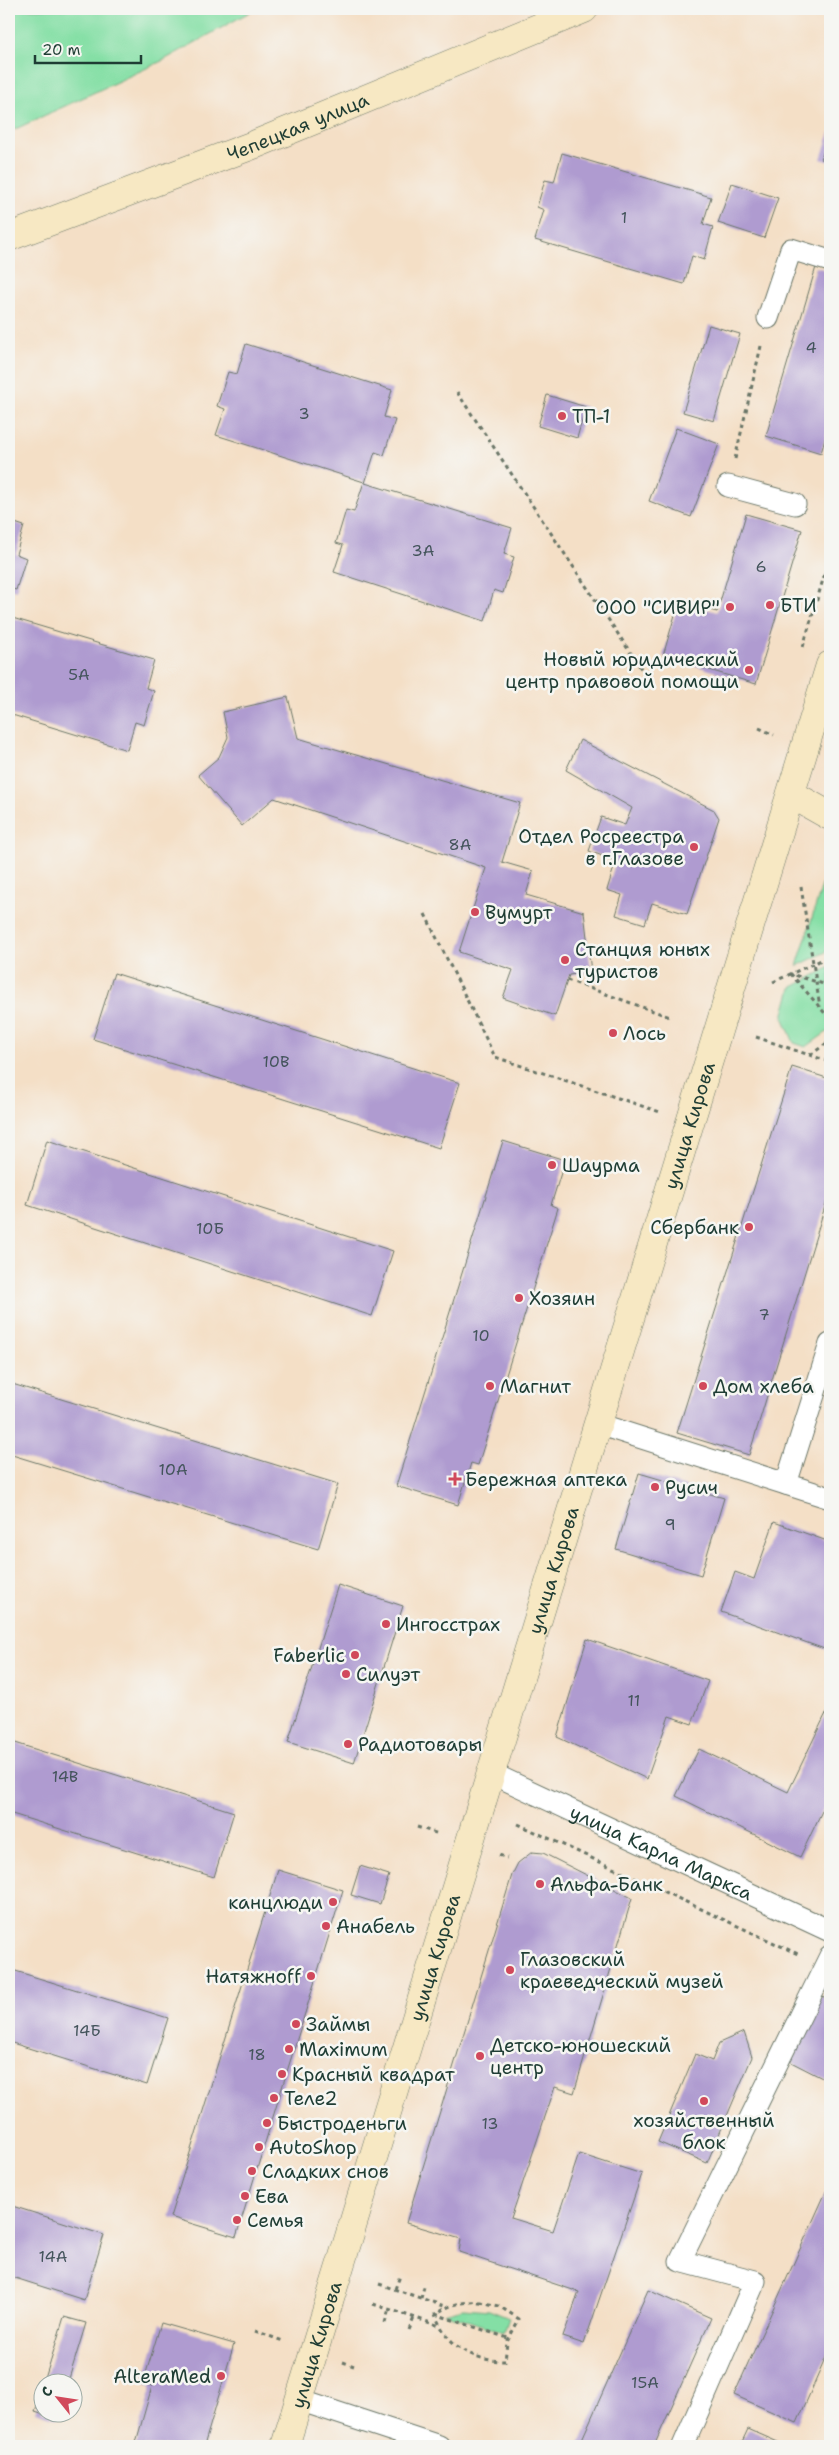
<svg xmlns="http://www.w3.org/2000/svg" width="839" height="2455" viewBox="0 0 839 2455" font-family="'Shantell Sans',sans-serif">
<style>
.green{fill:#84dfa5;stroke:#528e6c}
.building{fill:#af9bd0}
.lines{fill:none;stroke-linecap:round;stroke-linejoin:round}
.lane-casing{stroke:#6a7667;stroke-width:23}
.secondary-casing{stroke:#6a7667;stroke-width:29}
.path{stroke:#6a7667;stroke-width:3;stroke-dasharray:4 4;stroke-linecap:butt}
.lane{stroke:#fff;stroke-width:21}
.secondary{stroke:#f7e8c3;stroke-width:28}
.poi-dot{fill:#d1495b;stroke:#f6f6f2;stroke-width:2}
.labels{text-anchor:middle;stroke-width:5;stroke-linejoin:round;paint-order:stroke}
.number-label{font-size:16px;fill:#43545b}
.street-label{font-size:19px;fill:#1f3d34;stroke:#f6f6f2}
.poi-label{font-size:19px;fill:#1f3d34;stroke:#f6f6f2;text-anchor:start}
</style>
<rect width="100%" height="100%" fill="#f6f6f2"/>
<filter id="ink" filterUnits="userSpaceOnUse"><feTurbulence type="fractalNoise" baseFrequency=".02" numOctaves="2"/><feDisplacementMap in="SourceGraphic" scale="10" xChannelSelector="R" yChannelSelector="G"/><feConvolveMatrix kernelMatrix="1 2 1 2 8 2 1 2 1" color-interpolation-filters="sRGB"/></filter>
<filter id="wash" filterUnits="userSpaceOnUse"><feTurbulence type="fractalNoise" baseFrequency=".0096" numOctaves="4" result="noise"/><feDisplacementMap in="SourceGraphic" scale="20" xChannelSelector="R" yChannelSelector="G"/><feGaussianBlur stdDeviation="1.12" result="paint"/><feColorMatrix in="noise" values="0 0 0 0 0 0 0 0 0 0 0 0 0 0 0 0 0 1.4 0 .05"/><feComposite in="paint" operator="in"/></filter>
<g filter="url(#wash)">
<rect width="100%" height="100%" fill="#f4dfc6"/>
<g class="green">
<path d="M9,9H255L164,60L9,132Z"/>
<path d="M830,860V950L797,966Z"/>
<path d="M830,967V1030L806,1047L794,1043L783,1017L791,988Z"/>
<path d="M463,2308L489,2310L509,2318L504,2332L444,2313Z"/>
</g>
<g id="blocks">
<g class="building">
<path d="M830,132V162L821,159Z"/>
<path d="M562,153L711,197L703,224L713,227L704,260L692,256L684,284L535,240L544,210L537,207L545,180L554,182Z"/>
<path d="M732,183L778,198L764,238L718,223Z"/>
<path d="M816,267L830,271V422L821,453L766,436Z"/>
<path d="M709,325L740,334L714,421L683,412Z"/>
<path d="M246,344L392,390L384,417L395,420L384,455L375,452L365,483L512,528L504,554L514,557L503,593L494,590L485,621L334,572L343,545L336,543L346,510L354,512L364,482L216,435L225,409L217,406L228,372L237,374Z"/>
<path d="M547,395L586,407L577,438L538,426Z"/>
<path d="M676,428L719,444L691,517L649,501Z"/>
<path d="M746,514L802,530L756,684L663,656L679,601L717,612Z"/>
<path d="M9,521L24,526L16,554L26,558L16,590L9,588Z"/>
<path d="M9,617L154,660L146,688L154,691L144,725L135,722L127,750L9,714Z"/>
<path d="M288,697L298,738L520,803L502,862L533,871L526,895L584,912L591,972L569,975L555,1016L503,998L513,970L459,952L486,868L274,798L242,826L198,775L219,757L228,737L223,712Z"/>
<path d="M580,740L714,810L719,818L687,914L652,903L645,924L616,915L622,895L607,890L616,861L589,851L601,817L625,825L632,808L566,770Z"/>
<path d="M114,973L460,1083L439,1148L93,1039Z"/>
<path d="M792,1067L830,1079V1190L749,1455L677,1433Z"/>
<path d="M47,1140L393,1251L372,1316L27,1205Z"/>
<path d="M503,1141L565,1160L551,1205L558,1208L478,1465L471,1463L458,1505L396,1486Z"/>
<path d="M9,1383L338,1484L318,1549L9,1454Z"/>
<path d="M639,1473L724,1498L701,1575L616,1549Z"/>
<path d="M774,1522L830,1542V1651L721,1612L735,1572L754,1579Z"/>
<path d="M338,1585L403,1606L354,1763L288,1742Z"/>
<path d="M587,1639L708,1681L692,1724L669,1716L647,1779L557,1737Z"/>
<path d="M830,1705V1812L823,1809L800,1857L676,1796L699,1749L788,1792Z"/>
<path d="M9,1741L234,1812L214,1877L9,1813Z"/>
<path d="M532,1852L543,1853L632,1898L574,2093L555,2087L511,2218L553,2231L579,2154L642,2174L584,2344L563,2337L579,2292L459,2252L461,2239L406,2223L512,1875L518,1863Z"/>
<path d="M360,1866L389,1875L380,1904L351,1895Z"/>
<path d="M278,1870L343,1890L236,2237L170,2217Z"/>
<path d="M9,1969L168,2018L147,2085L9,2042Z"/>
<path d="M820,1995L830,2000V2082L789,2061Z"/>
<path d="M744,2032L752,2057L707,2163L658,2142L695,2054L712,2061L719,2043Z"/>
<path d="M830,2183V2348L797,2423L734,2395Z"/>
<path d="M9,2205L104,2235L84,2300L9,2276Z"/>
<path d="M648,2290L711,2318L654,2446H579Z"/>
<path d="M64,2317L86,2323L68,2382H44Z"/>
<path d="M161,2323L234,2344L204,2446H135L152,2386L143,2383Z"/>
<path d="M42,2389V2412H59L57,2419L35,2412Z"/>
<path d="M748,2429L787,2446H740Z"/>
</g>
</g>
</g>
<g filter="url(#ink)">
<use href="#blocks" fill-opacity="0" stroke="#6a7667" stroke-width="1"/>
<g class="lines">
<g class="lane-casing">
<g id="lane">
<path d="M768,318L791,249L830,261"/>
<path d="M728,486L795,504"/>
<path d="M598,1424L786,1484L830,1344"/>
<path d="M786,1484L830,1498"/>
<path id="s1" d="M491,1773L830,1931"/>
<path d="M299,2400L439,2446"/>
<path d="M683,2446L755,2281L680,2261L830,1956"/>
</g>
</g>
<g class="secondary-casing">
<g id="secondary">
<path id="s2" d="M9,237L256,144L584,9"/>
<path d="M791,794L830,816"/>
<path id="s3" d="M285,2446L830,665"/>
</g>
</g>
<g class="path">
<path d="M457,392L646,676"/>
<path d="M735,459L761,346"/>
<path d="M803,647L830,556"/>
<path d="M759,728L774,735"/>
<path d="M801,887L820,1007"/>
<path d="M425,914L495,1057L660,1112"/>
<path d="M567,980L670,1017"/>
<path d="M773,982L830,956"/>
<path d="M830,986L791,974L830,1019"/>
<path d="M756,1037L830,1062"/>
<path d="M810,1055L830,1041"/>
<path d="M518,1824L798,1954"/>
<path d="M417,1827L439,1834"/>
<path d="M499,1855L507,1858"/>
<path d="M379,2284L447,2307"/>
<path d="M395,2289L400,2276"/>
<path d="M421,2298L425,2283"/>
<path d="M480,2302L499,2306L519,2319L507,2342L505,2361C472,2361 447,2346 435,2314C449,2305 463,2301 480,2302Z"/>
<path d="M373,2304L440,2326"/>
<path d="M435,2314L508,2338"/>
<path d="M385,2323L389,2309"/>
<path d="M409,2330L414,2318"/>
<path d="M255,2331L283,2341"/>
<path d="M343,2362L354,2366"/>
</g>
<use href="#lane" class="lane"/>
<use href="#secondary" class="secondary"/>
</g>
</g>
<g class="poi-dot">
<circle cx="562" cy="416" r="5"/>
<circle cx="770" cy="605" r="5"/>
<circle cx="730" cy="607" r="5"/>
<circle cx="749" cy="670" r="5"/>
<circle cx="694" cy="847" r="5"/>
<circle cx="475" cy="912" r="5"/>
<circle cx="565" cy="960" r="5"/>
<circle cx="613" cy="1033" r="5"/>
<circle cx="552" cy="1165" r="5"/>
<circle cx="749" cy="1227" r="5"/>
<circle cx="519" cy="1298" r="5"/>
<circle cx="490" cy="1386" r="5"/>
<circle cx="703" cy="1386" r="5"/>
<path d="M452.5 1471.5h5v5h5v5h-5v5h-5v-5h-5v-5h5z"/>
<circle cx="655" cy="1487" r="5"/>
<circle cx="386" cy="1624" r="5"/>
<circle cx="355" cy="1655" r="5"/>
<circle cx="346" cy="1674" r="5"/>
<circle cx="348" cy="1744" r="5"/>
<circle cx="540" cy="1884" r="5"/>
<circle cx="333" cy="1902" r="5"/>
<circle cx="326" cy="1926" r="5"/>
<circle cx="510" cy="1970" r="5"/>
<circle cx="311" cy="1976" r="5"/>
<circle cx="296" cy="2024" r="5"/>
<circle cx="289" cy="2049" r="5"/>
<circle cx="480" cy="2056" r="5"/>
<circle cx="282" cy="2074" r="5"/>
<circle cx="274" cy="2098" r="5"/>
<circle cx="704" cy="2101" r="5"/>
<circle cx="267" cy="2123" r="5"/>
<circle cx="259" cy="2147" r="5"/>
<circle cx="252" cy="2171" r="5"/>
<circle cx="245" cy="2196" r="5"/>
<circle cx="237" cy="2220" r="5"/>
<circle cx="221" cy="2376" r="5"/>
</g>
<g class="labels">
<g class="number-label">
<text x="624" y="223">1</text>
<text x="811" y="353">4</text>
<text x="304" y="419">3</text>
<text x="423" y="556">3А</text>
<text x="761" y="572">6</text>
<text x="79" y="680">5А</text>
<text x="460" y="850">8А</text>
<text x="276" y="1067">10В</text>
<text x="210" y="1234">10Б</text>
<text x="764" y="1320">7</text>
<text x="481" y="1341">10</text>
<text x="173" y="1475">10А</text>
<text x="670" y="1530">9</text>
<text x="634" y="1706">11</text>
<text x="65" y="1782">14В</text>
<text x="87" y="2036">14Б</text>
<text x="257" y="2060">18</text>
<text x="490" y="2129">13</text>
<text x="53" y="2262">14А</text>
<text x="645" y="2388">15А</text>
</g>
<g class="street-label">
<text dy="7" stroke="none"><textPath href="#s2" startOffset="309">Чепецкая улица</textPath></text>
<text dy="7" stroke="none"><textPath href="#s3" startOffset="1381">улица Кирова</textPath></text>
<text dy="7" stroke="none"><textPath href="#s3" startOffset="916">улица Кирова</textPath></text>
<text dy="7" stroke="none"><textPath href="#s1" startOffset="188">улица Карла Маркса</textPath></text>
<text dy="7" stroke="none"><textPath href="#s3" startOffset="511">улица Кирова</textPath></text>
<text dy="7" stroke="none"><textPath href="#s3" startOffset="106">улица Кирова</textPath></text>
</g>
<g class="poi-label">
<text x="572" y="423">ТП-1</text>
<text x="780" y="612">БТИ</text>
<text x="720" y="614" text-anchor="end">ООО "СИВИР"</text>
<text x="739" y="666" text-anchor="end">Новый юридический<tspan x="739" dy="22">центр правовой помощи</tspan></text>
<text x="684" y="843" text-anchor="end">Отдел Росреестра<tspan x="684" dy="22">в г.Глазове</tspan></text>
<text x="485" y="919">Вумурт</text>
<text x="575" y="956">Станция юных<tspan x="575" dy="22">туристов</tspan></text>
<text x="623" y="1040">Лось</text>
<text x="562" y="1172">Шаурма</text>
<text x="739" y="1234" text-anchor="end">Сбербанк</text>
<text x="529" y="1305">Хозяин</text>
<text x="500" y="1393">Магнит</text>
<text x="713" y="1393">Дом хлеба</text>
<text x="465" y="1486">Бережная аптека</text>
<text x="665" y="1494">Русич</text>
<text x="396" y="1631">Ингосстрах</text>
<text x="345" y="1662" text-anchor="end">Faberlic</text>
<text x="356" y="1681">Силуэт</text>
<text x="358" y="1751">Радиотовары</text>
<text x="550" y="1891">Альфа-Банк</text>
<text x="323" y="1909" text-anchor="end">канцлюди</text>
<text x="336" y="1933">Анабель</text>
<text x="520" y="1966">Глазовский<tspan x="520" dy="22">краеведческий музей</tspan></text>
<text x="301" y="1983" text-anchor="end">Натяжноff</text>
<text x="306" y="2031">Займы</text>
<text x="490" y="2052">Детско-юношеский<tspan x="490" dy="22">центр</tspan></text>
<text x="299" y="2056">Maximum</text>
<text x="292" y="2081">Красный квадрат</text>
<text x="284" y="2105">Теле2</text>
<text x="704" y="2127" text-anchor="middle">хозяйственный<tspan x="704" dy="22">блок</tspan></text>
<text x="277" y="2130">Быстроденьги</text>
<text x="269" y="2154">AutoShop</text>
<text x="262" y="2178">Сладких снов</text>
<text x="255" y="2203">Ева</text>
<text x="247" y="2227">Семья</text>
<text x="211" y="2383" text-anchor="end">AlteraMed</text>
</g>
</g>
<rect width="839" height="2455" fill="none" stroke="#f6f6f2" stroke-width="30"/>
<g transform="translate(58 2398) rotate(300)"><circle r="24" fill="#f6f6f2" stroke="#a0aca6"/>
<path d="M0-4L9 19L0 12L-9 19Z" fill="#d1495b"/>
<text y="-8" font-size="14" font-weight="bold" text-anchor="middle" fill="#1f3d34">С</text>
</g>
<path d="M35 55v8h106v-8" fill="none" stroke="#1f3d34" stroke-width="2.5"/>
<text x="42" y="55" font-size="15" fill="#1f3d34" stroke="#f6f6f2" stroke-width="4" paint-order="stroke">20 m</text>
</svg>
